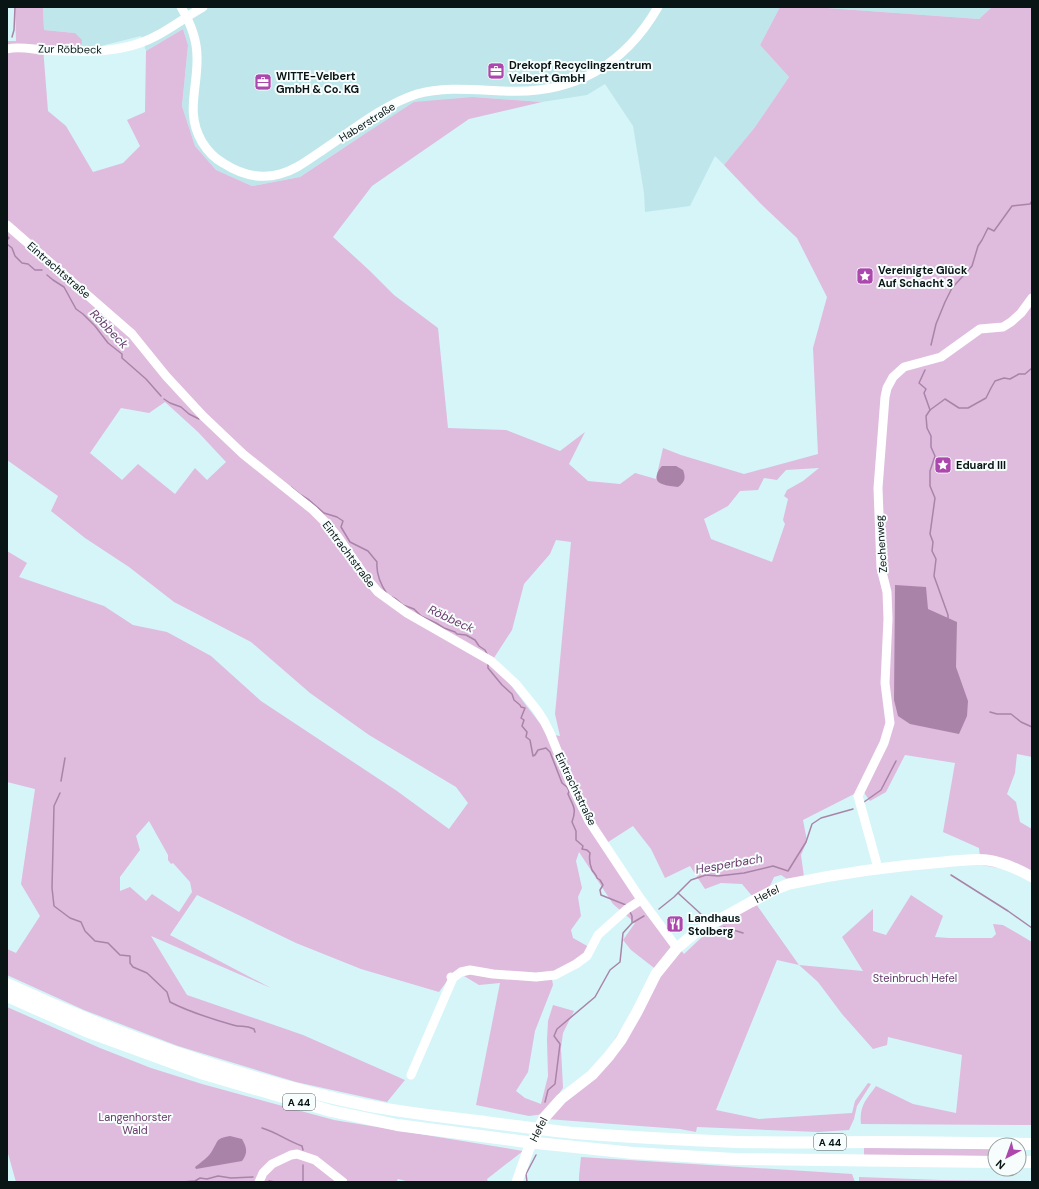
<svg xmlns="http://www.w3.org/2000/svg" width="1039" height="1189" viewBox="0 0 1039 1189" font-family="'DM Sans',sans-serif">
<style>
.built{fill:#bfe7eb}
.green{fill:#dfbbde;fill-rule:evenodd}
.water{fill:#a984a8}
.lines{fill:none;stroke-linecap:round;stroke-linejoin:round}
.stream{stroke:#a984a8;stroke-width:1.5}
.minor{stroke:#fff;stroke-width:9}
.major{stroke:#fff;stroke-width:11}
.highway{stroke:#fff;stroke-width:12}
.labels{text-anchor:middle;stroke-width:4;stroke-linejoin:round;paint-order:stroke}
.shield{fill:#f7fdfd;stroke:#505a5b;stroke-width:1}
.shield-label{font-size:10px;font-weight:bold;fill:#091415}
.street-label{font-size:11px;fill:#091415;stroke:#f7fdfd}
.poi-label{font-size:11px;font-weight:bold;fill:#091415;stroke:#f7fdfd;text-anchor:start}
.park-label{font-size:11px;fill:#683768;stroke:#f7fdfd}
.water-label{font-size:12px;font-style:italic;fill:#683869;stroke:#f7fdfd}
</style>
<rect width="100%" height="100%" fill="#d6f5f8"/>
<g class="built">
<path d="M43,7H780L760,45L789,77L755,127L724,165L715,156L690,206L645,212L644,193L633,126L605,84L587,95L542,102L473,97L360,137L300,177L252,186L216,170L195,146L182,106L188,45L183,29L146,51L141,36L97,47L81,49L75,33L44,30Z"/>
<path d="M813,7H992L979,19Z"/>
</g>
<g class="green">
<path d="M15,7H43L44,30L75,33L82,40L81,49L43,47L48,111L66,126L93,172L123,163L140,146L127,120L145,112L146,51L183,29L188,45L182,106L195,146L216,170L252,186L300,177L360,137L414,102L473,97L542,102L469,119L372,186L333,237L370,271L394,295L438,328L448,428L506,430L560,451L585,432L569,464L588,481L620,484L635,473L656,479L663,448L681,455L744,474L818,454L813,348L827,297L797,238L761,204L724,165L755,127L789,77L760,45L780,7H813L979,19L992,7H1032V757L1017,754L1015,773L1007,794L1016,802L1020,822L1032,829V883L1019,875L1005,869L981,865L979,848L943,832L955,763L905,755L886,792L870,801L862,790L803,820L807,841L801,855L804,877L787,879L781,875L774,877L770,886L753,897L742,884L721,883L705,889L690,866L665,878L651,849L633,826L602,846L653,917L684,954L701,938L756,904L799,965L863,971L842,937L873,909V931L886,935L911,895L943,916L935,937L949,938H992L996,934L993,924L1003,925L1032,942V1125L861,1124C859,1106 866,1100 876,1086L913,1104L956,1113L962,1055L888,1037L887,1045L873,1049L842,1014L818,982L799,965L777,960L716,1110L759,1119L852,1113L855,1101L868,1083L871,1084L857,1106L854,1119L849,1130L818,1132L697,1127L696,1132L680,1129L547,1119L592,1075L658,971L631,950L623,940L635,923L613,904L579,852L576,861L582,888L578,897L581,916L571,930L573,938L589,947L579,960L551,974L553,985L535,1031L528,1072L516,1091L525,1098L541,1104L548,1076L547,1040L548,1021L553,1005L574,1011L563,1033L561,1048L563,1088L544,1114L529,1116L476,1105L500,983L479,985L464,976L453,973L439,992L361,969L296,943L197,895L170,935L271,988L151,936L187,995L303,1035L405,1080L387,1102L296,1082L178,1046L84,1010L7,975V949L16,953L40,916L21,884L35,789L7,782V551L27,563L19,577L104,606L133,625L167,632L211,656L261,701L397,791L449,829L468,803L456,787L369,735L310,693L251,642L174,602L129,567L85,538L51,511L58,496L7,460V41H16ZM165,402L198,432L226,462L207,480L195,468L175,494L138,464L122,480L90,453L121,408L149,413ZM819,468L803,481L787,490L784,496L788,499L783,520L785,524L772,562L711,539L704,519L728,506L740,491L758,490L764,478L777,480L786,470ZM556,540L571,542L555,714L560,736L548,734L500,671L490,664L512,630L524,584L550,554ZM149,821L168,855V860L171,864L173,863L190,882L192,892L179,912L152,894L146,901L130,887L120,891V877L140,850L136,836Z"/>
<path d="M7,1007L100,1048L151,1068L202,1084L334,1120L523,1151L487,1179L488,1182H410L398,1179L396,1182H16L7,1150Z"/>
<path d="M864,1148L995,1149V1156L864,1155Z"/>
<path d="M581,1157L852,1174L855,1182H579V1176Z"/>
<path d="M859,1177L941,1180L1032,1181V1182H859Z"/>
</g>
<g class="water">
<path d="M662,466H676L683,470C686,478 685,482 678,487C673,486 667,486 662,484C653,481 657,471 662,466Z"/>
<path d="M895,585L926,587L928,609L957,622L956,667L968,701L967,716L959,734L910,724L898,716L894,700Z"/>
<path d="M230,1136L242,1139C247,1148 248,1153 242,1161L196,1169L195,1167C201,1162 208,1158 212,1151C219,1140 215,1139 230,1136Z"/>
</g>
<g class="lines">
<g class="stream">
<path d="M12,37L14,30L15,7"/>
<path d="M7,236L9,238L7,240"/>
<path d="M7,244L12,248L15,256L22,263L28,264L35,270H42"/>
<path d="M47,275L53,280L64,287L76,309L83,314L95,326L108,343L122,354V358L146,379L161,396"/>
<path d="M931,345L936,324L945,302L952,288L972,266L978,246L982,240L988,228L994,231L1012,206L1030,204L1032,201"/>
<path d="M925,370L919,383L926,389L924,393L930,410L926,416L927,428L931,436V447L935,456L930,471V486L935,498L930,534L933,542L932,551L936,559L934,576L948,615V620"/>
<path d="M164,399L170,403L181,407L189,414L199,419"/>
<path d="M930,410L945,399L959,408H968L986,398L991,388L995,381L1004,378L1010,379L1019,374H1025L1032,368"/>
<path d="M291,487L301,495L309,500L324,513L337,517L343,521L341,527L350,542L368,551L377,562C376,573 381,585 387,594"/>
<path d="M392,597L396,599L403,605L414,609L421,616L436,623L444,628L455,632L457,634L466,635L475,640L479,646L485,650L487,654"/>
<path d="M488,663V668L502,685L512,694L514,700L520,705L521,707L525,708L521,718L524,720L522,726L527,732L526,737L530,740L533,756L535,755L538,750L546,748L550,752L562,783L567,787L569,791L568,794C573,806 577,808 572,822L576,831V840L583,846L582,849L587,850L590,853C589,858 590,865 592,870C594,873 596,874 597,878L600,880L603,885L600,890L601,895L626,905"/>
<path d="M990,712L997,714H1011L1021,722L1032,727"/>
<path d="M61,781L65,758"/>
<path d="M60,793L54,806L52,888L54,906L70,918L81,922L85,931L95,941L108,943L120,955L130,956V963L133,967L147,973L167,992L170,1002C189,1012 212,1019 233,1025C242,1028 244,1024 254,1029L255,1032"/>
<path d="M864,802L881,790L896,761"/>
<path d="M951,875L1008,911L1032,928"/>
<path d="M678,893L702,915"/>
<path d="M659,909L674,897L691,880L706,875L718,876L744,873L773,866L788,871L806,842L812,824L821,818L853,809"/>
<path d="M630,912L632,916V922"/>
<path d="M724,927L743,933"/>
<path d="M545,1102L548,1090L555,1084L560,1044L554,1036L557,1029L595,997L610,970L620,962L623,933L632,923L644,916"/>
<path d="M262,1128C276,1132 288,1141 302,1146L303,1150"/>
<path d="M303,1165V1182"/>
<path d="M269,1181L275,1182"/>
<path d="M182,1182L195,1181L200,1178L207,1179L218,1176L231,1178L253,1177"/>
<path d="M527,1182L526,1174L536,1155"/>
</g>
<g class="minor">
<path d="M181,7C190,22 197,39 197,57C198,88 185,113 202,142C207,150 214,158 223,163C240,174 259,180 280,174C296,170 309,159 323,150C353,130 383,105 417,94C445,86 476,90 504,91C572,95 624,66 658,7"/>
<path d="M7,49C19,46 31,49 43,50C54,51 65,51 77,51C104,52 132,49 156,36C173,27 187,16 203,7"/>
<path d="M7,225L132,334L166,376L203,416L243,454L313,510L326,523L338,537L367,579L378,592L407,613L491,661L516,684L537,710L544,721L550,733L570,782L589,821L640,898L677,948"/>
<path d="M878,868L858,796L884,743L890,723L885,683L888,619L887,592L881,568L878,488L885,397L887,388L893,377L904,367L941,357L980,329L1003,327L1011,322L1021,313L1032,298"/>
<path d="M451,977L453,978L461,972L470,970L493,974L536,977L555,975L576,964L587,956L598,935L627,909L641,900"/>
<path d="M411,1075L453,978"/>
<path d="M259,1182L263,1173L272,1164L291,1155L297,1154L315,1160L343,1182"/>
</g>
<path class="major" id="s1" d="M517,1182L529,1148L544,1118L561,1099L592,1075L609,1056L621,1040L637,1012L656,974L677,948L695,933L751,902L776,889L789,884C840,873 892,866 944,862C956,861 975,858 987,860C1003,862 1018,869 1032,877"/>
<g class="highway">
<path d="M7,984C121,1037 242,1079 365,1105C405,1113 445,1117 485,1122C515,1126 545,1130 574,1133C628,1137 683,1140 737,1142C783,1143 828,1142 874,1142C927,1142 979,1143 1032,1144"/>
<path d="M7,996L86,1031L204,1074L331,1111L397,1125L527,1142L633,1153L734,1159L995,1162"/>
<path d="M1019,1162H1032"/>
</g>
</g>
<defs>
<g id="office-square" transform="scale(0.9)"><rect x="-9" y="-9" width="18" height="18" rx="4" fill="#ac48ad" stroke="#f7fdfd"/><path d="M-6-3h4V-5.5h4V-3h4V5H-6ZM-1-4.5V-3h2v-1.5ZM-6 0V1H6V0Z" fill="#fff"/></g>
<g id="sight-square" transform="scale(0.9)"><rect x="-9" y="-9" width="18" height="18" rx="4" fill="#ac48ad" stroke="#f7fdfd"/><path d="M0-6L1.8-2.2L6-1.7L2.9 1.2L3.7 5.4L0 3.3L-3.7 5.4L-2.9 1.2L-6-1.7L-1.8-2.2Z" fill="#fff"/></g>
<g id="restaurant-square" transform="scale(0.9)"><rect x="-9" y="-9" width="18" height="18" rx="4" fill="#ac48ad" stroke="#f7fdfd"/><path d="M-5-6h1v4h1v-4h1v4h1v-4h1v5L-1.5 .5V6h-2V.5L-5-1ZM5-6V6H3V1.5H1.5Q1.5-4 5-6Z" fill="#fff"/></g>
</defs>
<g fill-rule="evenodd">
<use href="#office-square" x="496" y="71"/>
<use href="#office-square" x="263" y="82"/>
<use href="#sight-square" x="865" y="276"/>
<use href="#sight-square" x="943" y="465"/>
<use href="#restaurant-square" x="675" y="924"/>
</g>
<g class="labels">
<g class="shield">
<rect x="283" y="1094" width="32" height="16" rx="3"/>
<rect x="814" y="1134" width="32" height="16" rx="3"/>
</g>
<g class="shield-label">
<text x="299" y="1106">A 44</text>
<text x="830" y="1146">A 44</text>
</g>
<g class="street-label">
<text transform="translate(70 49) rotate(1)" y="4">Zur Röbbeck</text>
<text transform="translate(367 122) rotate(-32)" y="4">Haberstraße</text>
<text transform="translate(59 270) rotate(41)" y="4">Eintrachtstraße</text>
<text transform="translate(881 544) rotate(-94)" y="4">Zechenweg</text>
<text transform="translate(349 554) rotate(53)" y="4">Eintrachtstraße</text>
<text transform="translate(576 789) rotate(64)" y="4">Eintrachtstraße</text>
<text dy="4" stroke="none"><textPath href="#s1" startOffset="393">Hefel</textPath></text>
<text dy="4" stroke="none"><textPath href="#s1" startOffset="57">Hefel</textPath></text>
</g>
<g class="poi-label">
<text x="509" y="69">Drekopf Recyclingzentrum<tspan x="509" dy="13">Velbert GmbH</tspan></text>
<text x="276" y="80">WITTE-Velbert<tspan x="276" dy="13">GmbH &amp; Co. KG</tspan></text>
<text x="878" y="274">Vereinigte Glück<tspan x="878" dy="13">Auf Schacht 3</tspan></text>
<text x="956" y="469">Eduard III</text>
<text x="688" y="922">Landhaus<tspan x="688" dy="13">Stolberg</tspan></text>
</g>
<g class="park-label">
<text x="915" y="982">Steinbruch Hefel</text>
<text x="135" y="1121">Langenhorster<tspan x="135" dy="13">Wald</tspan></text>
</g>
<g class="water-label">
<text transform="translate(109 329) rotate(46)" y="4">Röbbeck</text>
<text transform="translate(451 619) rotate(25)" y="4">Röbbeck</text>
<text transform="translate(729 864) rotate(-10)" y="4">Hesperbach</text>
</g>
</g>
<rect width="1039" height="1189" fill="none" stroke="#091415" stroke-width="16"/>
<g transform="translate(1007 1157) rotate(221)"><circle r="19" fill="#f7fdfd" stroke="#98a0a0"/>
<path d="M0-3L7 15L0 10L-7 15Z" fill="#ac48ad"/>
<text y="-6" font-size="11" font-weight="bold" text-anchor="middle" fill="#091415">N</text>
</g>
</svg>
